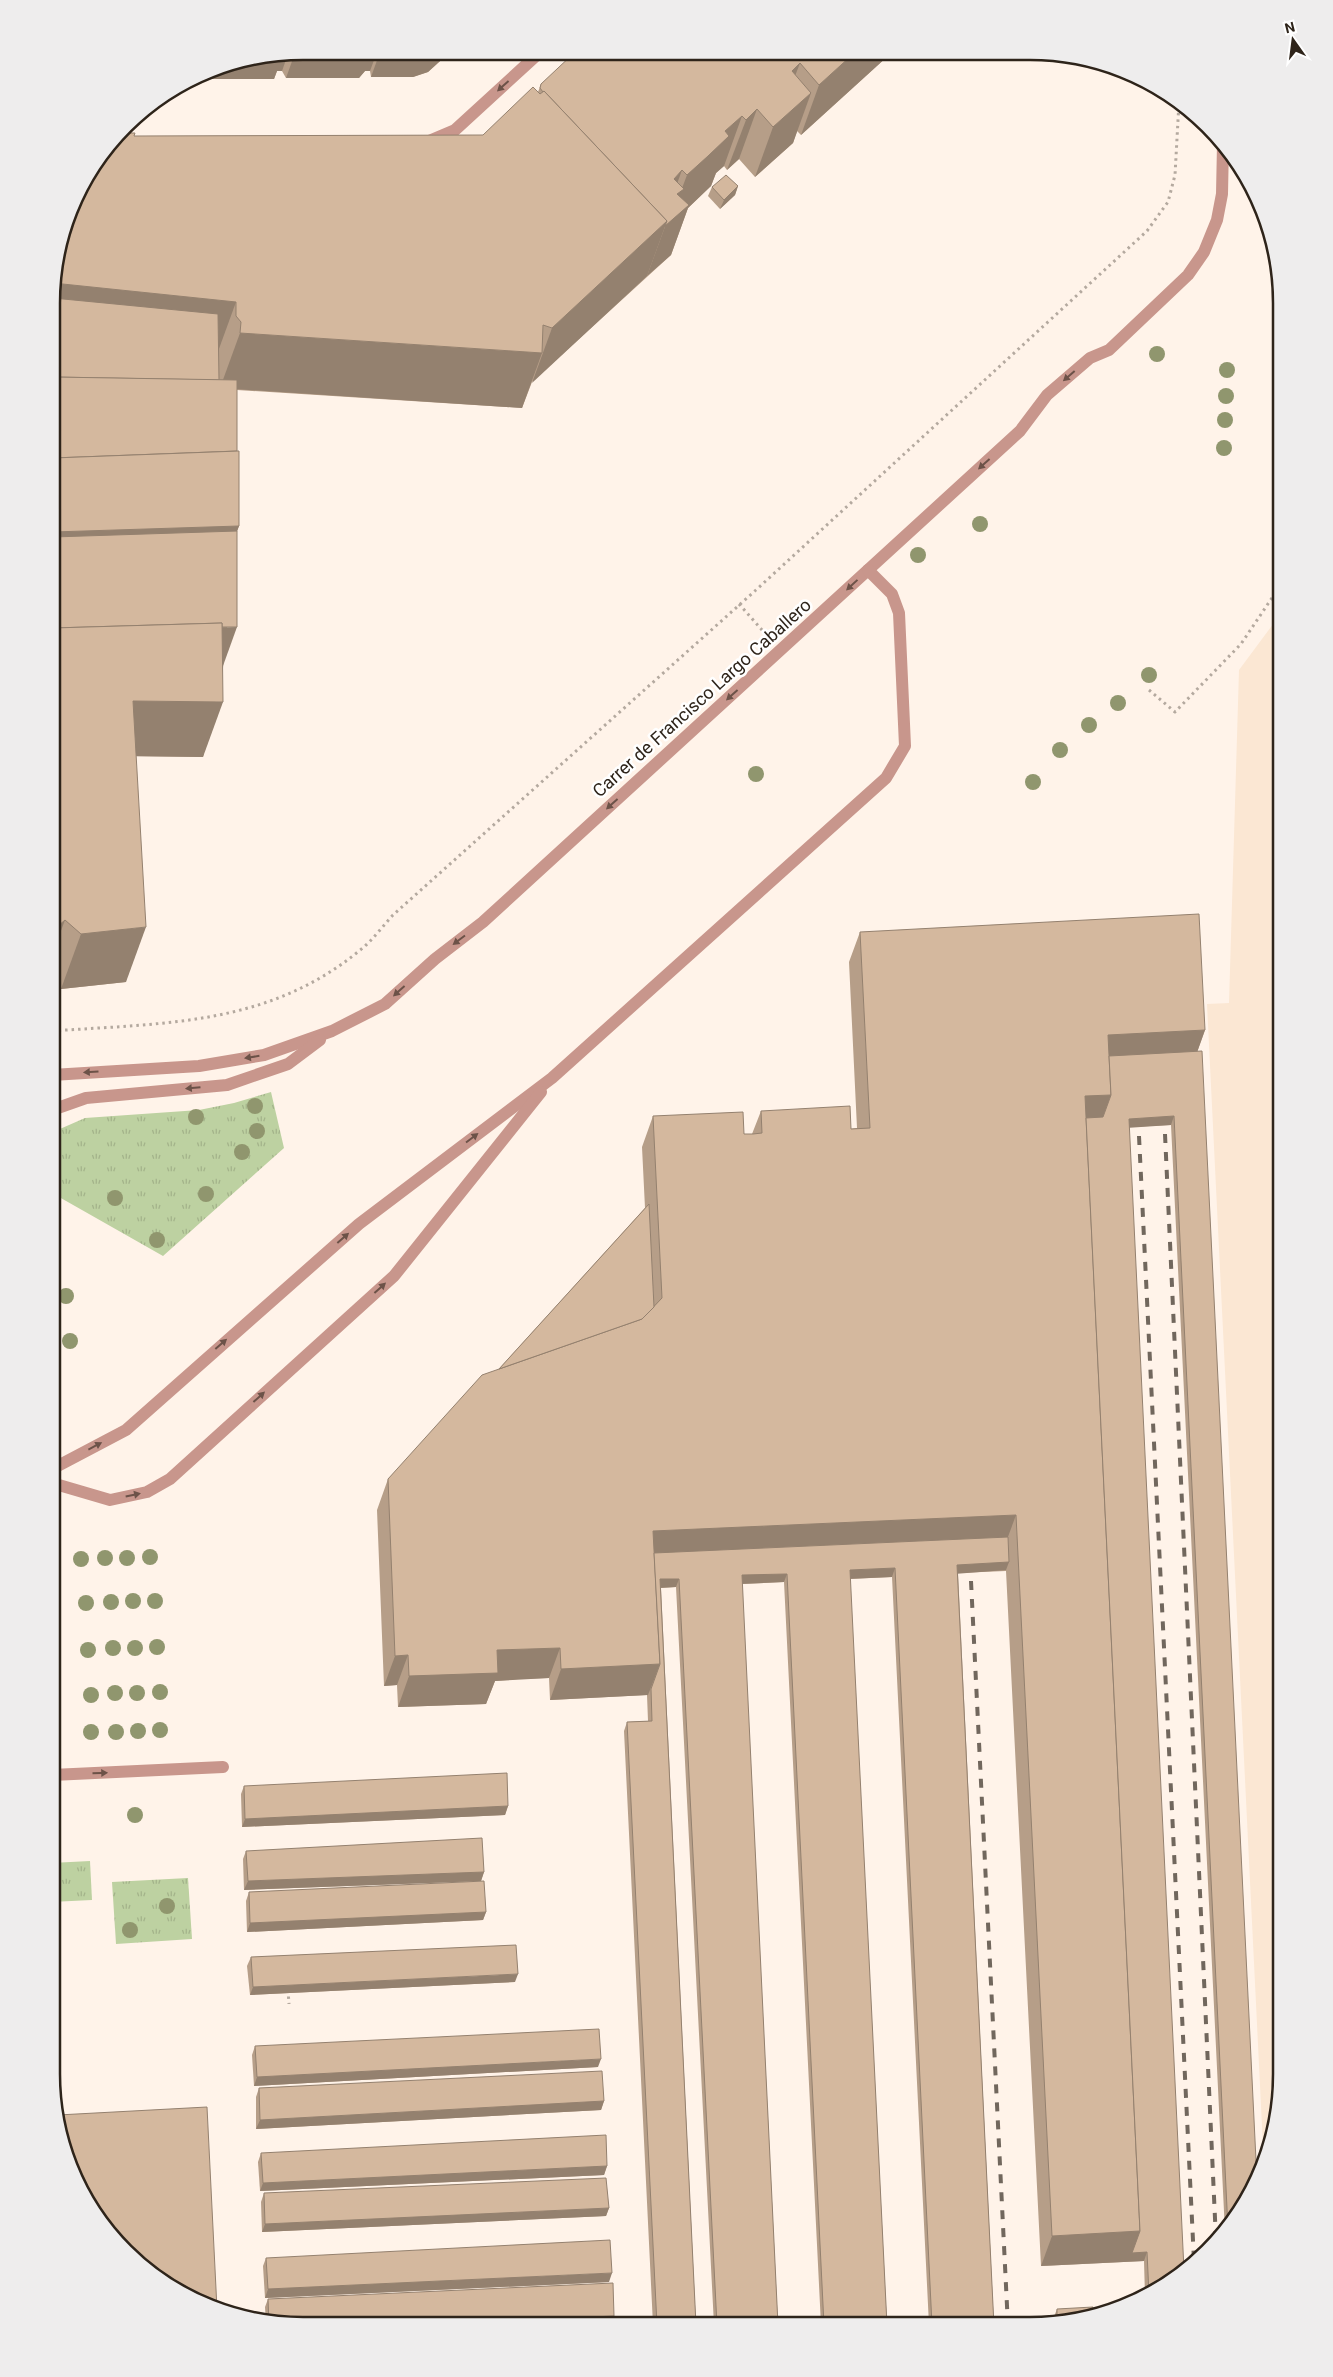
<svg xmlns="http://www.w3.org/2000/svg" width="1333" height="2377" viewBox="0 0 1333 2377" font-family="Roboto,sans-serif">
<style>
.built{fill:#fbe7d3}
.grass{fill:url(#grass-tufts)}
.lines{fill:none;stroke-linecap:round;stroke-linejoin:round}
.path{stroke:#b4a99f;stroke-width:3;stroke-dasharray:2.5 4;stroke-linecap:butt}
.minor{stroke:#c8968c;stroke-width:12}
.rail{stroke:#71675d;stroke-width:4;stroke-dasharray:9 9;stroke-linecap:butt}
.tree{fill:#90966e}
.wall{fill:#b69e88}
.shaded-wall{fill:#94816f}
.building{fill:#d4b89e;stroke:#94816f}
.oneway{fill:#6c5248}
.labels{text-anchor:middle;stroke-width:5;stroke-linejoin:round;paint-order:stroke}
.street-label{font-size:18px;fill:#2e241a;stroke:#fff}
.rim{fill:none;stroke:#2e241a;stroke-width:2.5}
</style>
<defs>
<pattern id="grass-tufts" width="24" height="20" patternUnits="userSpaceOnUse" patternTransform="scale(1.25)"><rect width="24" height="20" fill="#bdd1a1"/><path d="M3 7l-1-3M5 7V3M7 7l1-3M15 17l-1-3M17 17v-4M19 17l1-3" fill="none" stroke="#a3b38a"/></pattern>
</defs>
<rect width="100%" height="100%" fill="#fff3e9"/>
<path class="built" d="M1282,612L1281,2091L1264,2167L1207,1004L1229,1003L1239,670Z"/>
<g class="grass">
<path d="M271,1092L284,1148L163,1256L52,1193L53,1132L85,1118L199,1110L234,1103Z"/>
<path d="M90,1861L92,1900L51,1902V1863Z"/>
<path d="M188,1878L192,1939L116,1944L112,1882Z"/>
</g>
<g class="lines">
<g class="path">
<path d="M739,604L762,630"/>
<path d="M1149,690L1175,712L1241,644L1282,583"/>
<path d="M52,1031C164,1023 267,1026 359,951C372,941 382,927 393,915L756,590L1147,231L1168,202L1175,175L1179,102"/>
<path d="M288,1990L289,2004"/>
</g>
<g class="minor">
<path d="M429,141L455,130L539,53"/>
<path d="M52,1075L199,1066L264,1055L332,1031L385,1004L435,959L483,922L1020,431L1047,395L1090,358L1109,350L1188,275L1204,252L1217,220L1222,194L1223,144"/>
<path d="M52,1110L86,1098L227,1085L288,1064L320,1040"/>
<path d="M52,1469L126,1430L359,1224L552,1078L886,778L905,746L899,613L892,594L868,570"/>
<path d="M52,1483L110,1500L147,1492L170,1479L394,1276L541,1092"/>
<path d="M52,1775L223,1767"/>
</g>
<g class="rail">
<path d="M1165,1134L1216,2240"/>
<path d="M1139,1136L1194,2261"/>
<path d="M971,1581L1008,2326"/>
</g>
</g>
<g class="tree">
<circle cx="1157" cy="354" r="8"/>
<circle cx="1227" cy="370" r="8"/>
<circle cx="1226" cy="396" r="8"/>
<circle cx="1225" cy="420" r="8"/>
<circle cx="1224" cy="448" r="8"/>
<circle cx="980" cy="524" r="8"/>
<circle cx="918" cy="555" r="8"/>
<circle cx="1149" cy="675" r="8"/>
<circle cx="1118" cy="703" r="8"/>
<circle cx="1089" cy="725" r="8"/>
<circle cx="1060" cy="750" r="8"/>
<circle cx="756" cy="774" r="8"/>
<circle cx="1033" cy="782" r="8"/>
<circle cx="255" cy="1106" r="8"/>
<circle cx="196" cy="1117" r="8"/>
<circle cx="257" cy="1131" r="8"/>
<circle cx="242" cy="1152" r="8"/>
<circle cx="206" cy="1194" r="8"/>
<circle cx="115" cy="1198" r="8"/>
<circle cx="157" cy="1240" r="8"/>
<circle cx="66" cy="1296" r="8"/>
<circle cx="70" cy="1341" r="8"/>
<circle cx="150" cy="1557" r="8"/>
<circle cx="105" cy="1558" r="8"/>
<circle cx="127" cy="1558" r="8"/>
<circle cx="81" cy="1559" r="8"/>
<circle cx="133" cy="1601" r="8"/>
<circle cx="155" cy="1601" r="8"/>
<circle cx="111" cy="1602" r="8"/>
<circle cx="86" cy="1603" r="8"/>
<circle cx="157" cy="1647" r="8"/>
<circle cx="113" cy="1648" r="8"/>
<circle cx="135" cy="1648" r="8"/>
<circle cx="88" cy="1650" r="8"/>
<circle cx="160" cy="1692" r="8"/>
<circle cx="115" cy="1693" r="8"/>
<circle cx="137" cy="1693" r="8"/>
<circle cx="91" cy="1695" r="8"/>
<circle cx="160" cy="1730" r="8"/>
<circle cx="138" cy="1731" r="8"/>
<circle cx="91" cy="1732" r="8"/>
<circle cx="116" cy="1732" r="8"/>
<circle cx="135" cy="1815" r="8"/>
<circle cx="167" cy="1906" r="8"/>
<circle cx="130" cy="1930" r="8"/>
</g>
<g class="wall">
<path d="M303,51L450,52L428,72L413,77H371L370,71H365L359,78H286L282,71H277L274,79L207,70Z"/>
<path d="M889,55L801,135L797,131L793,143L755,177L739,159L727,170L724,166L716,173L711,186L688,208L671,255L532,382L522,408L237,390V451L239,526L237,531L223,668L203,757L136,756L126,982L61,989L53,982V270L134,136L483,135L538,92L541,84Z"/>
<path d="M738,186L735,195L720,209L708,196L712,187Z"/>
<path d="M860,932L1205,1030L1197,1052L1230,2228L1225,2232L1171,1125L1129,1127L1170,2283L1145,2296L1144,2261L1041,2266L1006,1571L958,1573L994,2326L929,2325L892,1577L850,1579L887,2325H821L784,1582L742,1584L778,2325H714L676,1587L661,1588L696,2325H653L624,1731L627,1722L648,1721L647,1695L550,1700L549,1678L518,1679L495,1681L486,1704L398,1707L397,1685L384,1686L377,1510L388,1479L499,1369L645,1208L642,1147L653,1116L744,1134H752L761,1111L851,1129L857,1128L849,962Z"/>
<path d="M244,1786L508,1806L505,1815L242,1827L241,1794Z"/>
<path d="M246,1851L484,1872L481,1881L244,1890L243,1859Z"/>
<path d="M249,1892L486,1912L483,1920L247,1932L246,1901Z"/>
<path d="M251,1957L515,1982L250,1995L247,1966Z"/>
<path d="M255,2046L598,2067L254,2086L252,2055Z"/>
<path d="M259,2088L604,2101L601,2110L256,2129V2097Z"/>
<path d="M261,2153L607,2166L604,2175L260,2191L258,2162Z"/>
<path d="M264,2193L609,2208L606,2216L262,2232L261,2202Z"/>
<path d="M266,2258L609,2282L265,2298L263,2266Z"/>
<path d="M268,2299L614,2316L611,2324L605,2325L270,2324L266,2323L265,2307Z"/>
<path d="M1057,2309L1093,2315L1052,2322Z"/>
</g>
<g class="shaded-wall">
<path d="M303,51L377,52L370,71H365L359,78H286L295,53Z"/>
<path d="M380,52H450L428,72L413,77H371Z"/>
<path d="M288,54L282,71H277L274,79H192L207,70Z"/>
<path d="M852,55H889L801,135L819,85Z"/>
<path d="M800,63L781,113L792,71Z"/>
<path d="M811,93L793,143L755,177L773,127Z"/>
<path d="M757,109L739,159L727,170L746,120Z"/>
<path d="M742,116L724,166L716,173L711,186L688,208L671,255L647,276L677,194L681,191L687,175L725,131Z"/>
<path d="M682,170L664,220L674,179Z"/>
<path d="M738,186L735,195L720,209L724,200Z"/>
<path d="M667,221L647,276L532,383L552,328Z"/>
<path d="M53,283L236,302L216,357L53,340Z"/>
<path d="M240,333L542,353L522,408L220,388Z"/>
<path d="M239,526L219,581L53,587V532Z"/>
<path d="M237,627L219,677L53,633Z"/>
<path d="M133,701L223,702L203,757L113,756Z"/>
<path d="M65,920L53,952V941L58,926Z"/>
<path d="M146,927L126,982L61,989L81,934Z"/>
<path d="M1205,1030L1194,1061L1100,1065L1108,1035Z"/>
<path d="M1111,1095L1100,1125L1077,1127L1085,1096Z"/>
<path d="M1174,1116L1171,1125L1126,1128L1129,1119Z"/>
<path d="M1016,1515L1005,1545L645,1562L653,1531Z"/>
<path d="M1009,1562L1006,1570L954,1574L957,1565Z"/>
<path d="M895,1568L892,1577L846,1579L850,1570Z"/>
<path d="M787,1574L784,1582L739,1584L742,1575Z"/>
<path d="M660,1579H679L676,1587L657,1588Z"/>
<path d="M560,1648L549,1678L495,1681L486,1704L398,1707L409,1676L497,1650Z"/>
<path d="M408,1655L397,1685L384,1686L395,1656Z"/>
<path d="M660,1664L648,1695L550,1700L561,1669Z"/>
<path d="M508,1806L505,1815L242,1827L245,1819Z"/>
<path d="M484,1872L481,1881L244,1890L248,1881Z"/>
<path d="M486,1912L483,1920L247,1932L250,1923Z"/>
<path d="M518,1974L515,1982L250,1995L253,1987Z"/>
<path d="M601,2059L598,2067L254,2086L257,2077Z"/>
<path d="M604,2101L601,2110L256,2129L260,2120Z"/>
<path d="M607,2166L604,2175L260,2191L263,2183Z"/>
<path d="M609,2208L606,2216L262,2232L265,2224Z"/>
<path d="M1140,2231L1147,2252L1144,2261L1041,2266L1052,2236Z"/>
<path d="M612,2273L609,2282L265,2298L268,2289Z"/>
<path d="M614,2316L611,2324L605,2325L442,2324Z"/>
</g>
<g class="building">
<path d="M574,53L852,55L819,85L800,63L792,71L811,93L773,127L757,109L746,120L742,116L725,131L729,136L708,156L687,175L682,170L674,179L684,189L677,194L689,205L665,226L667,221L544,91L543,92L540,88L541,84Z"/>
<path d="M533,87L540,94L544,91L667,221L552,328L543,325L542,353L240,333L241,322L236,316V302L53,283V270L77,191L122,133H135L134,136L483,135Z"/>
<path d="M726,175L738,186L724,200L712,187Z"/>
<path d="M53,298L218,314L219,380L53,377Z"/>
<path d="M53,377L237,380V451L53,458Z"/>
<path d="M239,451V526L53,532V458Z"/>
<path d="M237,531V627H222V623L53,628V537Z"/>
<path d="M222,623L223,702L133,701L146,927L81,934L65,920L58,926L53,921V628Z"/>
<path d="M1199,914L1205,1030L1108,1035L1111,1095L1085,1096L1140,2231L1052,2236L1016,1515L653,1531L660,1664L561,1669L560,1648L529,1649L497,1650L498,1673L409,1676L408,1655L395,1656L388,1479L482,1375L642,1319L662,1298L653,1116L743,1112L744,1134H753L762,1133L761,1111L850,1106L851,1129L870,1128L860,932Z"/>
<path d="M1202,1051L1257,2181L1228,2229L1174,1116L1129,1119L1184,2270L1170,2283L1149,2294L1147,2252L1132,2253L1140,2231L1086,1118L1103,1117L1111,1095L1109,1056Z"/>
<path d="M649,1204L654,1307L642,1319L499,1369Z"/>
<path d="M1008,1537L1009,1562L957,1565L994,2326L932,2325L895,1568L850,1570L887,2325H824L787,1574L742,1575L778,2325H717L679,1579H660L696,2325H657L627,1722L652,1721L651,1689L660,1664L654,1553Z"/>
<path d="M507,1773L508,1806L245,1819L244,1786Z"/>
<path d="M482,1838L484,1872L248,1881L246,1851Z"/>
<path d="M484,1881L486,1912L250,1923L249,1892Z"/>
<path d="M516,1945L518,1974L253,1987L251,1957Z"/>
<path d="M599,2029L601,2059L257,2077L255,2046Z"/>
<path d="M602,2071L604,2101L260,2120L259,2088Z"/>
<path d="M207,2107L217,2309L206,2306L149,2274L103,2227L65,2155L58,2115Z"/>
<path d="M606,2135L607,2166L263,2183L261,2153Z"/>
<path d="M606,2178L609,2208L265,2224L264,2193Z"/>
<path d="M610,2240L612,2273L268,2289L266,2258Z"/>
<path d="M613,2283L614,2316L442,2324H269L268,2299Z"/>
<path d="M1093,2307V2315L1057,2321V2309Z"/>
</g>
<defs><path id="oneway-solid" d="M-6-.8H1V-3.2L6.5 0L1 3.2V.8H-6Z" transform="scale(1.25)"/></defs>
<g class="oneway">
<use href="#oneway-solid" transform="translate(503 86) rotate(138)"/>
<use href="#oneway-solid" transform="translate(1069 376) rotate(139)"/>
<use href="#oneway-solid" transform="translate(984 464) rotate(138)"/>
<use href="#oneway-solid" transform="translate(852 585) rotate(137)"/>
<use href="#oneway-solid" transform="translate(732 695) rotate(138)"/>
<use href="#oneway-solid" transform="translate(612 804) rotate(138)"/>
<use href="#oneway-solid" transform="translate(459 940) rotate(143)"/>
<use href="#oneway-solid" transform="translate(399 991) rotate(138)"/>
<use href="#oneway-solid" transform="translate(252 1057) rotate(171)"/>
<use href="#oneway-solid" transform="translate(91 1072) rotate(177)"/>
<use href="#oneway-solid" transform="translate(193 1088) rotate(175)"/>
<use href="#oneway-solid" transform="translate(472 1138) rotate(-37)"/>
<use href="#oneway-solid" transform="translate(343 1238) rotate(-41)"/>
<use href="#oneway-solid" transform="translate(380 1288) rotate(-42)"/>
<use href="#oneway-solid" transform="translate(221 1344) rotate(-41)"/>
<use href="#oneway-solid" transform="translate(259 1397) rotate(-42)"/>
<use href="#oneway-solid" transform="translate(95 1446) rotate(-28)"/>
<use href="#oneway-solid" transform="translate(133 1495) rotate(-12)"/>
<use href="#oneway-solid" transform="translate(100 1773) rotate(-2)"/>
</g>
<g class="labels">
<g class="street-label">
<text transform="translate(702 698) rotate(-42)" y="6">Carrer de Francisco Largo Caballero</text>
</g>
</g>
<path d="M0 0H1333V2377H0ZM303 60H1030A243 243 0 0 1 1273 303V2074A243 243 0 0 1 1030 2317H303A243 243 0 0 1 60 2074V303A243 243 0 0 1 303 60Z" fill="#eeeded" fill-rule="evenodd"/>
<path class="rim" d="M303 60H1030A243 243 0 0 1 1273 303V2074A243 243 0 0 1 1030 2317H303A243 243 0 0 1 60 2074V303A243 243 0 0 1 303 60Z"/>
<g transform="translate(1293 40) rotate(346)" stroke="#ffffff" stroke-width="4" paint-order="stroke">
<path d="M0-4L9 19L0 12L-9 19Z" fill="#2e241a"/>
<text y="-8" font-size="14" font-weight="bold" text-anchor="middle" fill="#2e241a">N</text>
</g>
</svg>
